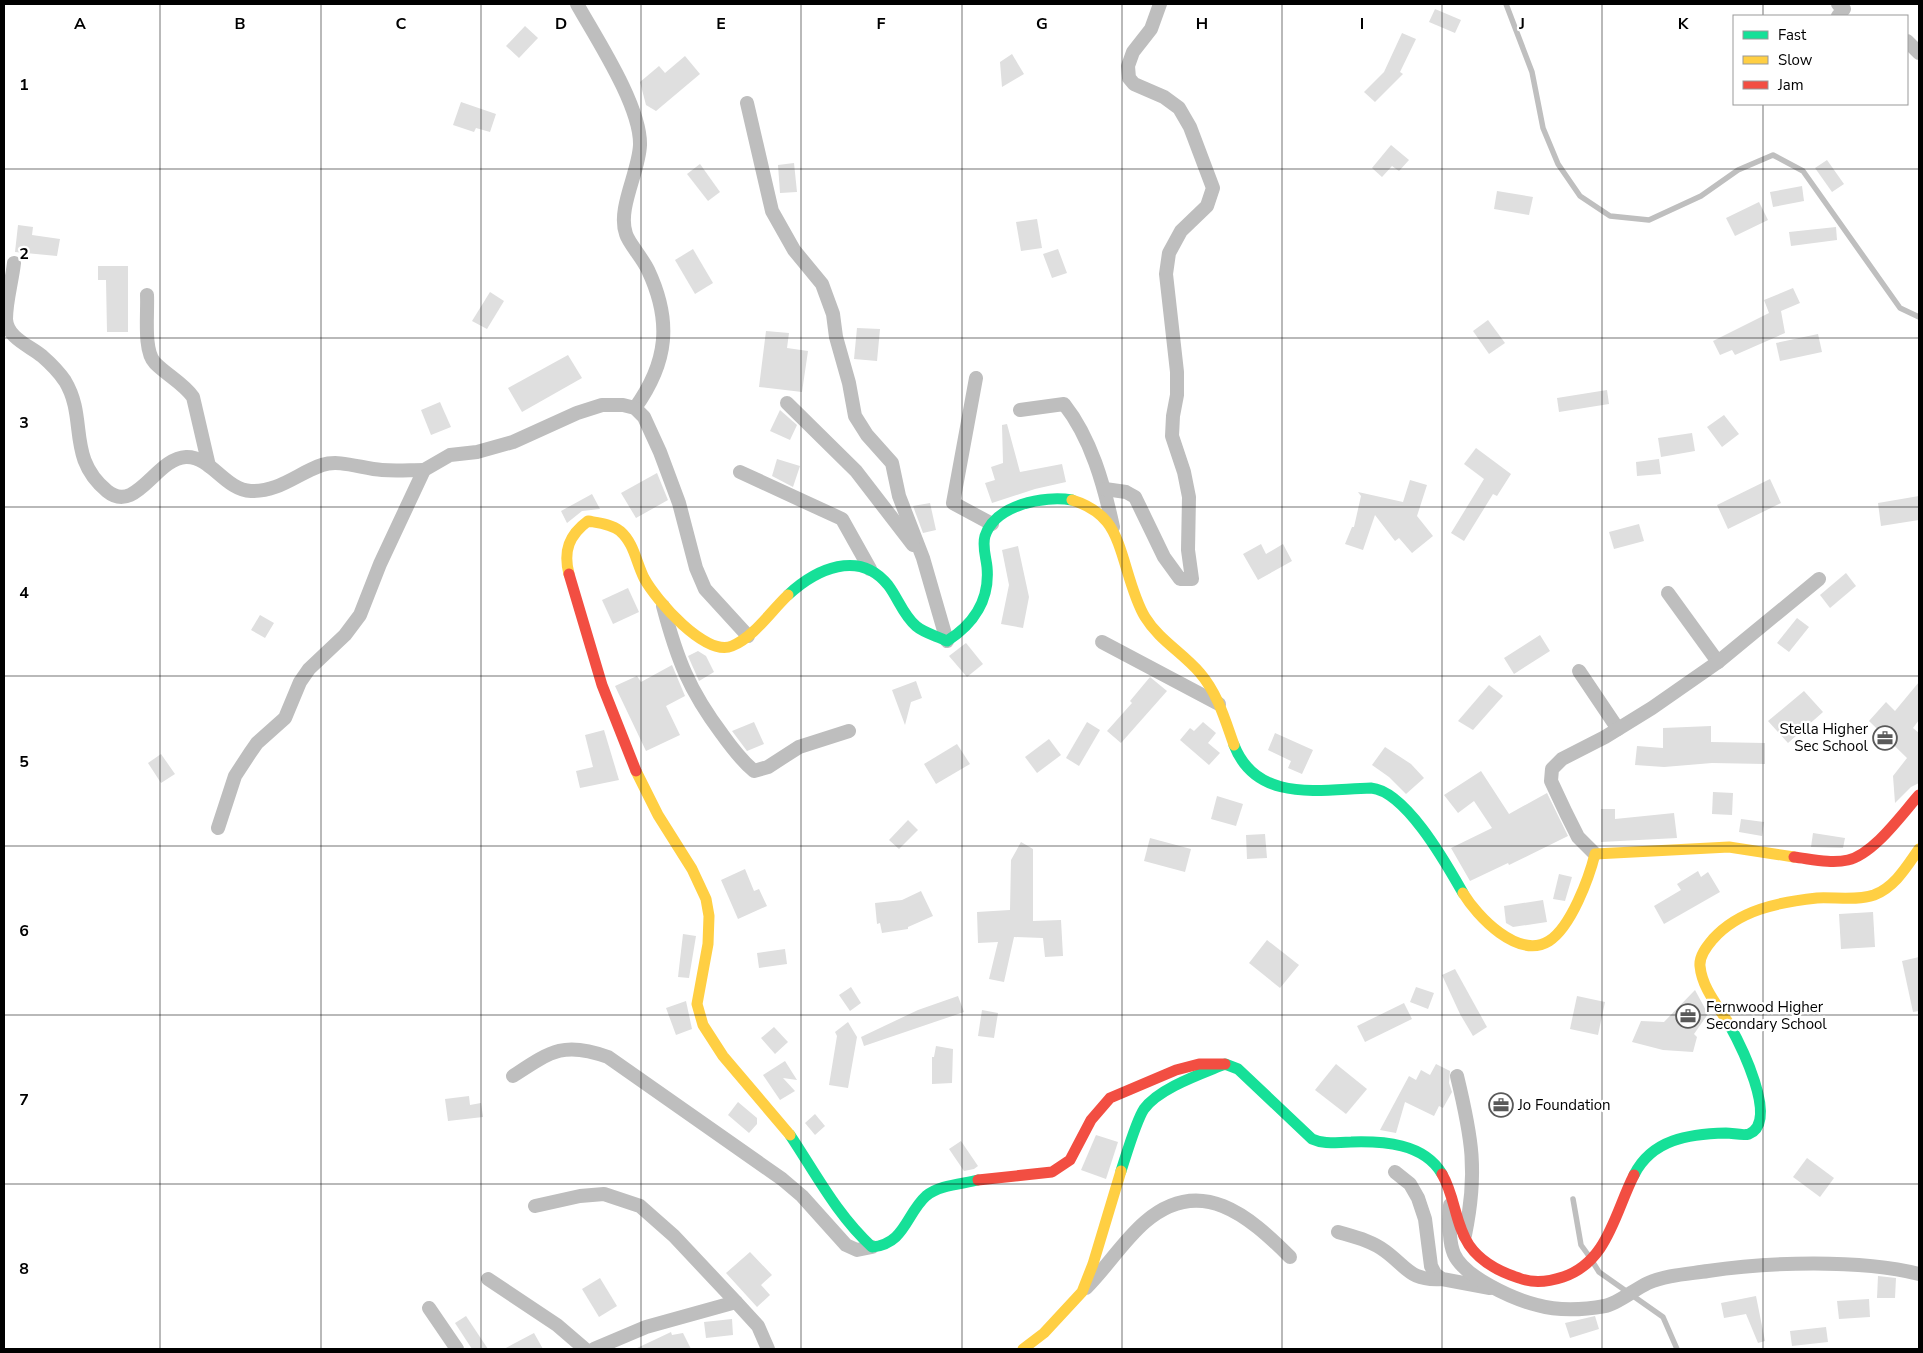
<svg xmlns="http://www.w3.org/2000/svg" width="1923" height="1353" viewBox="0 0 1923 1353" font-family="'Nunito Sans',sans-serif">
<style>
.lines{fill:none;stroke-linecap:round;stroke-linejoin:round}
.stream{stroke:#bfbfbf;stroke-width:5.5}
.building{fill:#dfdfdf}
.street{stroke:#bebebe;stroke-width:14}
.fast{stroke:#16e098;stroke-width:11}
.slow{stroke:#ffcf43;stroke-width:11}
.jam{stroke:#f24e42;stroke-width:11}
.grid{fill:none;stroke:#000;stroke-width:1;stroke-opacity:0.55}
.labels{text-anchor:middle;stroke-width:4.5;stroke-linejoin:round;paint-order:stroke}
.poi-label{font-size:15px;fill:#000;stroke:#fff;text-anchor:start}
.grid-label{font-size:16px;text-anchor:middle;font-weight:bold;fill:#000;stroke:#fff;stroke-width:4.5;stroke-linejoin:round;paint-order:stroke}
</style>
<rect width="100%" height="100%" fill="#fff"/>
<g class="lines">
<g class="stream">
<path d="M1506,4L1532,72L1543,128L1558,164L1580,196L1610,216L1649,220L1701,196L1738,170L1773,155L1803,171L1900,308L1919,317"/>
<path d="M1573,1199L1581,1245L1589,1256"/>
<path d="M1594,1264L1599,1272L1663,1317L1677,1349"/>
</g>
</g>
<g class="building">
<path d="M1435,9L1461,20L1455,33L1429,22Z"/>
<path d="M525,26L538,38L519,58L506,46Z"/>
<path d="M1402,33L1416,39L1400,72L1403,74L1375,102L1364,92L1384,72Z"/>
<path d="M1012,54L1024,74L1002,87L1000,62Z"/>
<path d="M685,56L700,74L656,111L646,105L640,82L659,66L665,73Z"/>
<path d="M461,102L496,114L490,132L476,128L474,132L453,125Z"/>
<path d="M1391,145L1409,160L1399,171L1392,166L1382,177L1372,168Z"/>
<path d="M1827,160L1844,184L1832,192L1815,168Z"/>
<path d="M794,163L797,192L780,193L778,165Z"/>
<path d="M700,164L720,192L708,201L687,174Z"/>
<path d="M1802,186L1804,201L1773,207L1770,192Z"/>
<path d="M1497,191L1533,197L1529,215L1494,209Z"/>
<path d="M1759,202L1768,220L1735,236L1726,218Z"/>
<path d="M1037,219L1042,248L1021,251L1016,222Z"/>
<path d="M18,225L33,227L32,235L60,239L57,256L15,252Z"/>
<path d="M1836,227L1837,240L1791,246L1789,232Z"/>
<path d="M693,249L713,283L695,294L675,260Z"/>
<path d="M1058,249L1067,273L1052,278L1043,254Z"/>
<path d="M98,266H128V332H107L106,280H98Z"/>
<path d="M1793,288L1800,303L1781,311L1785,333L1735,355L1732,350L1720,355L1713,341L1769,313L1764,300Z"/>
<path d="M490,292L504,301L487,329L472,321Z"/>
<path d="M1488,320L1505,343L1489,354L1473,331Z"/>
<path d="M857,328L880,329L877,361L854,359Z"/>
<path d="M766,331L789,333L787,348L808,351L802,392L759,387Z"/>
<path d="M1818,334L1822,352L1780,361L1776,343Z"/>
<path d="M568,355L582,378L522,412L508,388Z"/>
<path d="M1607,390L1609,404L1559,412L1557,398Z"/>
<path d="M440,402L451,427L431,435L421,410Z"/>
<path d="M780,410L797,425L790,440L770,431Z"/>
<path d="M1724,415L1739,434L1722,447L1707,427Z"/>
<path d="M1007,424L1020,472L1062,464L1066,482L1035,489L992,503L985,483L995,480L991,467L1003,463L1002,425Z"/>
<path d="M1692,433L1695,451L1661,457L1658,438Z"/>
<path d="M1476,448L1511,474L1497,496L1493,494L1464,541L1451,533L1484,479L1464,464Z"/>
<path d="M777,459L800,466L793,487L772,476Z"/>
<path d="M1659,459L1661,474L1637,476L1636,462Z"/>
<path d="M657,473L668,500L636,518L621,493Z"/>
<path d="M1770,479L1781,503L1728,529L1717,505Z"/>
<path d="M1410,480L1427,485L1417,516L1433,536L1412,553L1399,538L1395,541L1375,515L1363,550L1345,544L1352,527H1354L1361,496L1358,492L1403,502Z"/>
<path d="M592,494L600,509L582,511L567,523L561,511Z"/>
<path d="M1919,496V520L1881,526L1878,503Z"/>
<path d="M930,503L936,530L923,533L913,506Z"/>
<path d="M1639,524L1644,541L1614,549L1609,532Z"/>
<path d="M1261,544L1266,554L1283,544L1292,561L1258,580L1243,554Z"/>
<path d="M1018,546L1029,597L1023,628L1001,624L1009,585L1002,550Z"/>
<path d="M1846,573L1856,586L1830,608L1820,595Z"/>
<path d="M628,588L639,612L613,624L602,600Z"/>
<path d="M260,615L274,623L265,638L251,630Z"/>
<path d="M1797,618L1809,627L1789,652L1777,643Z"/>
<path d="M1540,635L1550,651L1514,674L1504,658Z"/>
<path d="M966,643L983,664L967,677L949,656Z"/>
<path d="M698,651L706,656L714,672L699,681L688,656Z"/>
<path d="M672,665L685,696L666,706L680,735L646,751L615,686L637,676L641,682Z"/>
<path d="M1150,677L1167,691L1121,743L1107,731L1132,703L1130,701Z"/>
<path d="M916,681L922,698L911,702L905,725L892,690Z"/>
<path d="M1919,682V720L1913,728L1919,733V783L1911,787L1895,803L1893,776L1907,758L1869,721L1886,702L1895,711Z"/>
<path d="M1489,685L1503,696L1473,730L1458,721Z"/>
<path d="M1804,691L1823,712L1788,743L1768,721Z"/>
<path d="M754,722L764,744L747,751L732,731Z"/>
<path d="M1087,722L1100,730L1079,766L1066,758Z"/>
<path d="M1203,722L1216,733L1208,743L1220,753L1209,765L1180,740L1190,728L1194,731Z"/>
<path d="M1711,726V742L1765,743V764L1712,763L1664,767L1635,765L1637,746L1663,748V728Z"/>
<path d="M604,730L619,780L580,788L576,771L593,767L585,735Z"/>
<path d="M1275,733L1313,750L1302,774L1288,768L1291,761L1268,750Z"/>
<path d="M1049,739L1061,755L1037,773L1025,757Z"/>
<path d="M957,744L970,764L936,784L924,764Z"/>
<path d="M1385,747L1411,764L1424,778L1406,794L1389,777L1372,765Z"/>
<path d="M161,754L175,774L161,783L148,763Z"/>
<path d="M1481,771L1509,814L1547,793L1568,836L1509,865L1508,863L1470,881L1451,848L1492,828L1474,801L1458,813L1444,795Z"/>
<path d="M1713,792L1733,793L1732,815L1712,814Z"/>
<path d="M1217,796L1243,804L1236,826L1211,819Z"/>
<path d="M1601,809H1615V819L1674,813L1677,838L1601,842Z"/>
<path d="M1741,819L1764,822L1762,836L1739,832Z"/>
<path d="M908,820L918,830L899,849L889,840Z"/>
<path d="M1813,833L1845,838L1843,848L1811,847Z"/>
<path d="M1265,834L1267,858L1247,859L1246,835Z"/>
<path d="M1150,838L1191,849L1185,872L1144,861Z"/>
<path d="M1021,842L1033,849V921L1061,920L1063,956L1045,957L1043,938L1014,937L1004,982L989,979L998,942L978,943L977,912L1010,910L1011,860Z"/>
<path d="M745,869L754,891L759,889L767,906L738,919L721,880Z"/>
<path d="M1698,871L1701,877L1708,872L1720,892L1664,924L1654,906L1681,890L1677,884Z"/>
<path d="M1559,874L1572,877L1565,901L1553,899Z"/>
<path d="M921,891L933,916L908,927V929L882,933L880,923L877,924L875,903L902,900Z"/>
<path d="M1543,900L1547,922L1513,927L1506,923L1504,906Z"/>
<path d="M1873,912L1875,947L1841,949L1839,914Z"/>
<path d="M683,934L696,936L689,978L678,977Z"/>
<path d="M1267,940L1299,965L1280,988L1249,963Z"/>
<path d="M785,949L787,964L759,968L757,953Z"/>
<path d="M1919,957V1011L1913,1012L1902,961Z"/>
<path d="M1455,969L1487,1027L1473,1036L1460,1014L1442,975Z"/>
<path d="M851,987L861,1003L850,1011L839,995Z"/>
<path d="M1416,987L1434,993L1428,1009L1410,1002Z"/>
<path d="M1695,990L1708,1014L1694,1034L1697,1037L1693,1052L1663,1050L1632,1042L1641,1021L1664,1022Z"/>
<path d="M958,996L964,1012L864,1046L861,1037L918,1010Z"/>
<path d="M1577,996L1605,1002L1598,1035L1570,1029Z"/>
<path d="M686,1001L692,1029L676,1035L666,1008Z"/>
<path d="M1404,1003L1412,1019L1365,1042L1357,1026Z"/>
<path d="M982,1010L998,1013L994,1038L978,1036Z"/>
<path d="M848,1022L857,1037L848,1088L829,1085L837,1036L835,1032Z"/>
<path d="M774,1027L788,1042L775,1054L761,1038Z"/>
<path d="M936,1046L953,1049L952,1083L932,1084V1057H934Z"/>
<path d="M785,1061L797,1080L783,1078L795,1091L780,1100L763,1075Z"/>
<path d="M1336,1064L1367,1089L1346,1114L1315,1090Z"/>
<path d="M1436,1064L1450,1071L1449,1083L1452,1092L1443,1108L1439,1106L1434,1116L1405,1102L1396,1133L1380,1130L1409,1076L1416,1080L1421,1070L1430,1075Z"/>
<path d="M469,1096L470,1105L481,1103L483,1117L448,1121L445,1099Z"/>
<path d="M738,1102L757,1118V1124L749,1133L728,1115Z"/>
<path d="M815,1114L825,1126L815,1135L805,1123Z"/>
<path d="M1096,1135L1118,1142L1106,1179L1081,1170Z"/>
<path d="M961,1141L978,1166L974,1169L964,1171L949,1149Z"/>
<path d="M1807,1158L1834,1178L1820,1197L1793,1177Z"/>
<path d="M750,1252L772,1275L761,1285L770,1295L757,1307L726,1273Z"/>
<path d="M1878,1276L1896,1278L1895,1298H1877Z"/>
<path d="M600,1278L617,1306L599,1317L582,1289Z"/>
<path d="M1756,1296L1765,1341L1758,1343L1746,1314L1724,1318L1721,1303Z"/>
<path d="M1869,1299L1870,1317L1839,1319L1837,1301Z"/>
<path d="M466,1316L488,1349H472L455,1323Z"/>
<path d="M1595,1316L1599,1329L1570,1338L1565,1323Z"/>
<path d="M732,1319L733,1335L706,1338L704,1322Z"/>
<path d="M1826,1327L1828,1342L1792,1346L1790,1331Z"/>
<path d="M671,1332L672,1335L683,1333L691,1349H635Z"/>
<path d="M534,1333L543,1349H504Z"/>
</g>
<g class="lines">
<g class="street">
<path d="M577,4C596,38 641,106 640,145C639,172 617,209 626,234C628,242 643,259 648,270C672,321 668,362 635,408"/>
<path d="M1838,16L1844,9L1838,4"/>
<path d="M1907,41L1919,53"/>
<path d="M747,103L772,211L794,250L822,284L833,314L836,337L849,383L855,416L867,435L892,463L899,496L923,558L947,641"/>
<path d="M14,263C12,281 6,301 6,319C7,338 30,346 42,356C50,363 59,372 65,381C88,419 66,457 107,491C136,515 156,458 186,457C211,456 225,490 251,491C279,492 298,473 322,465C340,459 363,469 382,470C396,471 410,470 424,470"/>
<path d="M147,295C148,313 143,351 155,363C168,376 183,383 193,397L209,466"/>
<path d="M976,378L953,503L992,524"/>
<path d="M787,403L856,471L913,545"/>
<path d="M1020,410L1064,404C1091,438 1104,485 1113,527"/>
<path d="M740,472L842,519L870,569"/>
<path d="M1105,489L1126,492L1135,497L1164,557L1180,579H1192L1188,550L1189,497L1184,472L1172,436L1173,416L1177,395V372L1166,274L1169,253L1181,231L1207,206L1213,188L1190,127L1179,108L1164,97L1134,84L1129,78L1128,66L1133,52L1151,29L1160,4"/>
<path d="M1668,593L1718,662"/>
<path d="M663,606C677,659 689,690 722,734C732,748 741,760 754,771L768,767L799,747L849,731"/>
<path d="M1102,642L1219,704"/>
<path d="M1579,671L1618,729"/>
<path d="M218,828L235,776L250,753L257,743L285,718L300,682L309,669L345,635L360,615L380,564L424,470L450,455L477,452L513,442L577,413L602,405H623L635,408L644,417L660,452L679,503L696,568L705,589L748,636"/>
<path d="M1595,854L1578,837L1566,813L1551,781L1552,769L1562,759L1605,737L1652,708L1718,662L1819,579"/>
<path d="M513,1076C551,1051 564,1041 608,1057L782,1179L802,1196L846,1245L857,1250L872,1247"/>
<path d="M1457,1076C1472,1138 1478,1172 1465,1235"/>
<path d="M1395,1172L1410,1184L1418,1198L1425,1219L1431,1266L1435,1274L1442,1279L1490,1288"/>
<path d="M1450,1205C1450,1220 1448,1240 1454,1254C1464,1277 1513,1299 1537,1305C1558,1311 1583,1310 1605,1306C1617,1304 1635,1289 1648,1283C1666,1275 1688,1274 1708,1271C1768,1262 1860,1259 1919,1274"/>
<path d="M535,1206L580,1196L604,1194L640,1206L674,1236L736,1302L758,1326L768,1349"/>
<path d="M1338,1232C1355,1237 1372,1241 1385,1251C1408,1268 1410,1281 1442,1279"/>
<path d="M488,1279L557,1325L585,1349"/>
<path d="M1086,1288C1107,1267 1123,1241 1145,1222C1201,1174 1249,1216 1290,1257"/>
<path d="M429,1308L457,1349"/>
<path d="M594,1349L646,1327L736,1302"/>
</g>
<g class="fast">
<path d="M788,595C816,569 859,549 888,585C898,598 903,615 916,626C924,633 937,636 947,641C974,624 990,599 987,567C986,557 982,546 985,536C995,505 1044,495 1072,500"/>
<path d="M1234,745C1257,804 1321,789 1371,788C1406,791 1447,865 1463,893"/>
<path d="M790,1135C816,1174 837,1215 872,1247C905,1244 906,1214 926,1196C939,1185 962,1184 978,1180"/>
<path d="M1121,1171C1126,1156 1136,1121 1144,1109C1159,1088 1201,1074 1225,1064L1238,1069L1312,1139C1325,1145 1337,1142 1351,1142C1383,1141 1424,1143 1442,1174"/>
<path d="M1634,1175C1652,1139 1689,1134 1726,1133C1733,1133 1743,1136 1749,1134C1780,1121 1739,1042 1729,1024"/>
</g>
<g class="slow">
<path d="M1072,500C1085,504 1098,511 1107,522C1124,543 1128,589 1145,617C1159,640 1183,653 1200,673C1218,694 1225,720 1234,745"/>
<path d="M569,574C563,551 569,535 588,521C599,523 611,524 620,531C634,543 636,562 644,578C656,600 705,657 732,646C754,637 771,611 788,595"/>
<path d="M636,771L658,815L692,869L706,899L709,916L708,944L697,1004L703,1025L723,1056L790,1135"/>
<path d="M1463,893C1477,916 1518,960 1549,941C1571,927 1589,878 1595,854L1729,847L1794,857"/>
<path d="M1729,1024C1718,1006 1702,988 1700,966C1699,956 1707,946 1713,939C1739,910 1779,902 1817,898C1835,897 1857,901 1874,895C1895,887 1907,866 1919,849"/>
<path d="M1023,1349L1044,1333L1082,1292L1093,1264L1121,1171"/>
</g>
<g class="jam">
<path d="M569,574L602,685L636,771"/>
<path d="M1794,857C1811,859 1831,864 1848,860C1874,854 1902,814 1919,795"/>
<path d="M1442,1174C1455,1196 1455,1224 1469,1245C1480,1261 1500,1272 1519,1278C1534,1284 1548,1282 1563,1277C1608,1262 1615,1212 1634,1175"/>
<path d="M978,1180L1052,1172L1070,1160L1091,1120L1110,1098L1176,1070L1199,1064H1225"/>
</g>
</g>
<path class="grid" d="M160,4V1349M321,4V1349M481,4V1349M641,4V1349M801,4V1349M962,4V1349M1122,4V1349M1282,4V1349M1442,4V1349M1602,4V1349M1763,4V16M1763,104V1349M4,169H1919M4,338H1919M4,507H1919M4,676H1919M4,846H1919M4,1015H1919M4,1184H1919"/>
<defs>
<g id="office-ring" transform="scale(1.25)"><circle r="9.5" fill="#fff" stroke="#595959" stroke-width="1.5"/><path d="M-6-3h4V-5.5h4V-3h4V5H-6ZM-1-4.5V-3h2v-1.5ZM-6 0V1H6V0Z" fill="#595959"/></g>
</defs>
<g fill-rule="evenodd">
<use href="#office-ring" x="1885" y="738"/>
<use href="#office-ring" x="1688" y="1016"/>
<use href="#office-ring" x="1501" y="1105"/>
</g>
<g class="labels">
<g class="poi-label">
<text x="1868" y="734" text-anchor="end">Stella Higher<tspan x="1868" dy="17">Sec School</tspan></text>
<text x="1706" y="1012">Fernwood Higher<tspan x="1706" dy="17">Secondary School</tspan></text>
<text x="1518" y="1110">Jo Foundation</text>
</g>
</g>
<g class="grid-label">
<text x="80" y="29">A</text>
<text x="240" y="29">B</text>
<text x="401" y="29">C</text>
<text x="561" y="29">D</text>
<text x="721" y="29">E</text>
<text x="881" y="29">F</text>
<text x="1042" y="29">G</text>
<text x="1202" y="29">H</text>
<text x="1362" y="29">I</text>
<text x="1522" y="29">J</text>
<text x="1683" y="29">K</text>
<text x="24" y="90">1</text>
<text x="24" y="259">2</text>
<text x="24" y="428">3</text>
<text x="24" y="598">4</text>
<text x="24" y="767">5</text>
<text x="24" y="936">6</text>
<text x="24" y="1105">7</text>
<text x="24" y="1274">8</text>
</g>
<rect width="1923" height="1353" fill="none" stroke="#000000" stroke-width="10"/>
<rect x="1733" y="15" width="175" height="90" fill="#ffffff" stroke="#999999"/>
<rect x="1743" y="31" width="25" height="8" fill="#16e098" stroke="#999999"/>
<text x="1778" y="40" font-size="15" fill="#000000">Fast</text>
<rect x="1743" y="56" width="25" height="8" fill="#ffcf43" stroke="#999999"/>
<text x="1778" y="65" font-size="15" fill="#000000">Slow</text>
<rect x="1743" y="81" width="25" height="8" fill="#f24e42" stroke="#999999"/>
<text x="1778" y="90" font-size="15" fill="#000000">Jam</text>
</svg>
